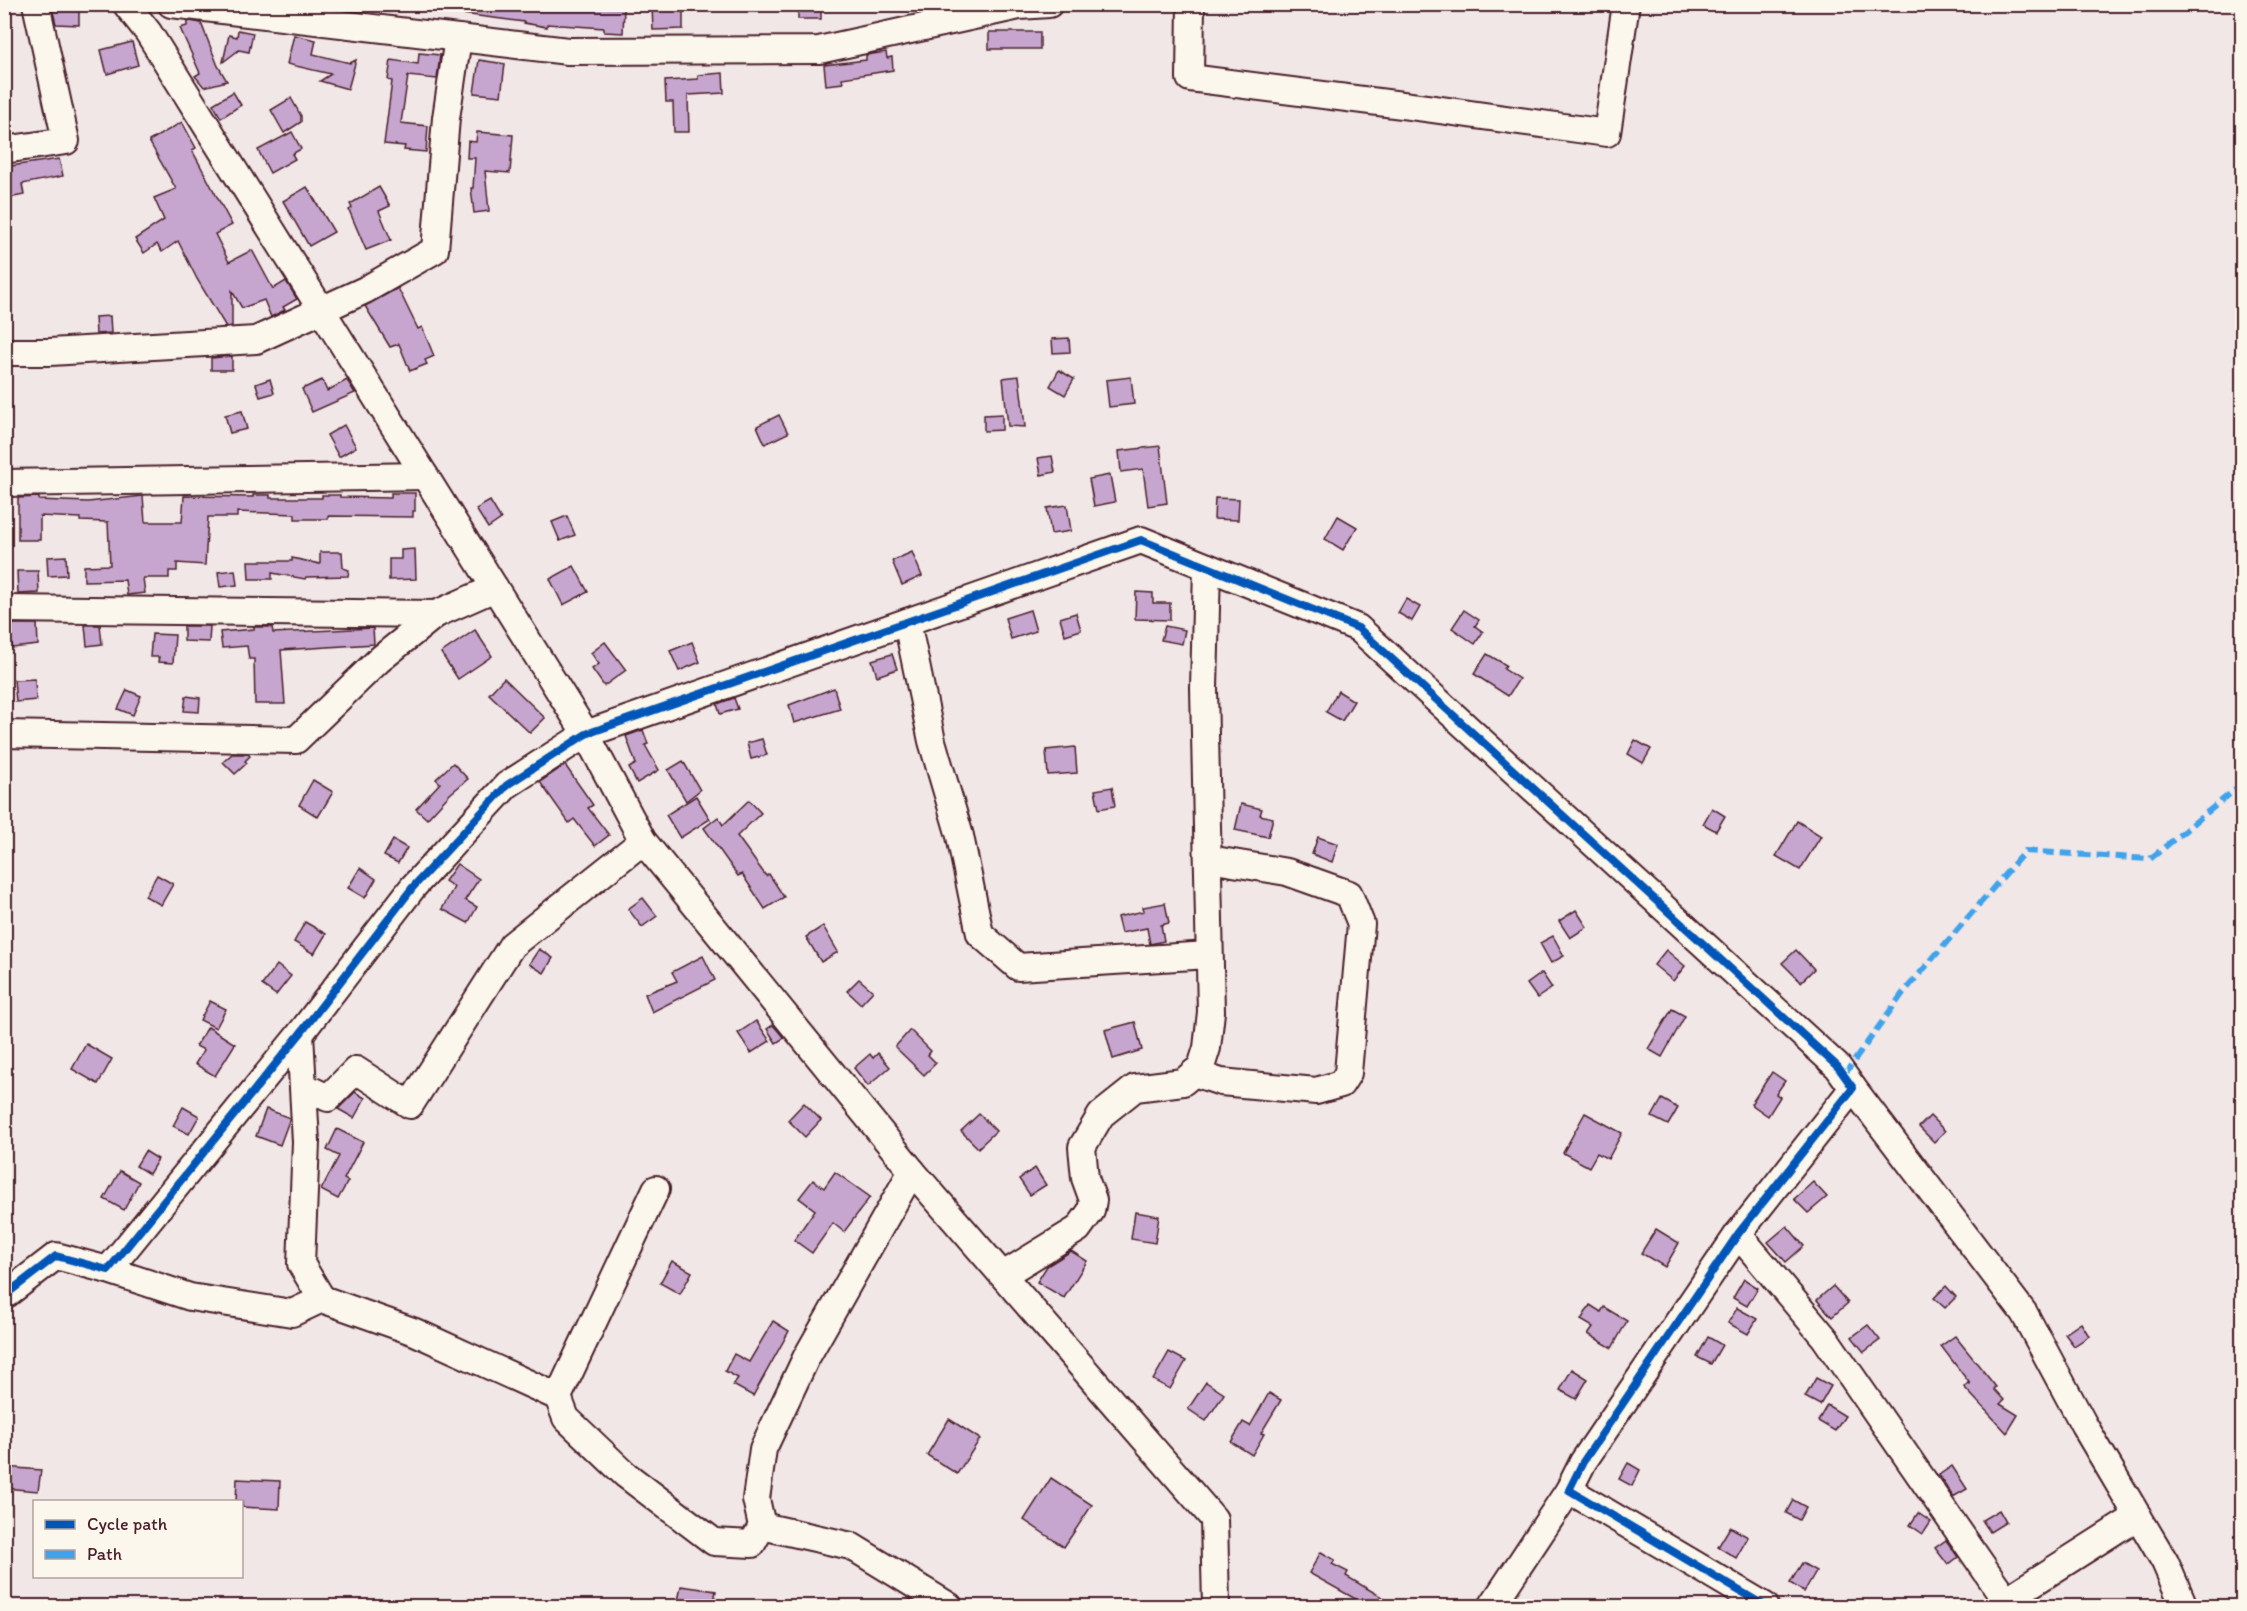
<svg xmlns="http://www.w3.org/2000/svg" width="2247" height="1611" viewBox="0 0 2247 1611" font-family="Itim,sans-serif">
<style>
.building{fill:#c6a5cf;stroke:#4a1f2b;stroke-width:1.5}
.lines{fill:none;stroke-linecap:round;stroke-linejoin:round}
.minor-casing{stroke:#4a1f2b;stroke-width:30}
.minor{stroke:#fbf7ec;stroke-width:26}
.quiet{stroke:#40a2eb;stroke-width:6;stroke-dasharray:12 6;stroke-linecap:butt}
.cycleway-casing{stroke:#fbf7ec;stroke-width:11}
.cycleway{stroke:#0057b8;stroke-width:8}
</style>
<rect width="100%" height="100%" fill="#f0e7e6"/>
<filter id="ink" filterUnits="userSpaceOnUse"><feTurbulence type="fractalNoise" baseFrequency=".0167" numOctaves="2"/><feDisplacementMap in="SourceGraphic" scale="12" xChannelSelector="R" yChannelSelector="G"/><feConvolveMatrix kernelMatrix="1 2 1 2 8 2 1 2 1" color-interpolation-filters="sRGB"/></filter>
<g filter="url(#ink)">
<g class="building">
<path d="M51,4H79V25L56,24Z"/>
<path d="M464,4H597V7L624,8L623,33L604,32V28L547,24V27L524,23V22L463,14Z"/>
<path d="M683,4V29L653,30L652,6Z"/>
<rect x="798" y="4" width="23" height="15"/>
<path d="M190,21L201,23L218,66L227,81L204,87L195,76L200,73L180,28L187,26V23Z"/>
<path d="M238,30L253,33L249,52L239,50L223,62L229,35L237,37Z"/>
<rect x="989" y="32" width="51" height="17"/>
<path d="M294,35L316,40L313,54L350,63L356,60L348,89L320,81L331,74L287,64Z"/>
<path d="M132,42L138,65L107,74L101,50Z"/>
<path d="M886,52L887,58L892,57L893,70L842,78L843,83L826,85L824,65L866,60V55Z"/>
<path d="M419,53L440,55L437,79L408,76L401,123L428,126L426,152L404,150L405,146L384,144L392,81L388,80L391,60L418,64Z"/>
<path d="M479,60L505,64L501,96L474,93Z"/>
<path d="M723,73L724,93L688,95L689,132H674L673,102H666L665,81L698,79V75Z"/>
<path d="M233,92L241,105L221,118L213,104Z"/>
<path d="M291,98L301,116V122L284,133L271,110Z"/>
<path d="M182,122L196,148L192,150L232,225L215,234L229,262L252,250L273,289L286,281L297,299L283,307L285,310L271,317L264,300L242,308L232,291V326L226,327L197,279L178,241L162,252L157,244L144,253L135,239L164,220L154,198L176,189L149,141Z"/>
<path d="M292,132L301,149L292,154L295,159L270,173L258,150Z"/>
<path d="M477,132L513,135L510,173L485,171L489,211L474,213L471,188H473L475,158H467L468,141L476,142Z"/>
<path d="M59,159L63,176L22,184L24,195L4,199V167Z"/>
<path d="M307,187L334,232L309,246L283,201Z"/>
<path d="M379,187L390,206L379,211L391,240L366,250L349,210L352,208L350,204Z"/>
<path d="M398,288L418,329L422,327L434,356L425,360L427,364L410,371L399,344L390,347L365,306Z"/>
<path d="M110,316L111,333L96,334L95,317Z"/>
<path d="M1069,338L1070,352L1053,353L1052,339Z"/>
<path d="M232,356V370H211V358Z"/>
<path d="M1059,370L1074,379L1065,395L1050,386Z"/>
<path d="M1019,376L1024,418L1025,427L1008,426L1003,378Z"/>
<path d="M1131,377L1134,404L1109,407L1106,380Z"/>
<path d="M270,379L274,393L260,397L256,384Z"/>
<path d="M322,380L327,391L347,380L355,393L312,412L302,389Z"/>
<path d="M242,411L247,429L230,433L225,415Z"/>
<path d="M1002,414V430L984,431V415Z"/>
<path d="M779,415L788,433L765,444L757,426Z"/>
<path d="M344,425L356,447L339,457L327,435Z"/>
<path d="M1160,446L1167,503L1148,506L1143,469L1121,472L1119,451Z"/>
<path d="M1052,456L1055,472L1041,475L1038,458Z"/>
<path d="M1110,475L1115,502L1094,506L1089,479Z"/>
<path d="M391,493H415V511H413V517L328,516V519H295V514L237,512V517H208L205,565L177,563V571H169V578H143L145,593L127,595L125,580L84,581V566L110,565L108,522L80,521V518L40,516V540H18V498L39,497V500L88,502L143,496L145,522H182L184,496L253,497V495H270V498H322V495H340V497L391,498Z"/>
<path d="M1215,498L1239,499L1238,520L1214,519Z"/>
<path d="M490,501L501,519L488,528L476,509Z"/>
<path d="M1067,505L1071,531L1051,534L1047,508Z"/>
<path d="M567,516L575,535L560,541L552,522Z"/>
<path d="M1338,516L1357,527L1343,550L1325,539Z"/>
<path d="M415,549L416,579L389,580V559H401V550Z"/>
<path d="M320,552H342L343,568L349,570L348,576L306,577L305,579L272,573V579H249L248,561H292V558L320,564Z"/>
<path d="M912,552L922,576L902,585L892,561Z"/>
<path d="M66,556L67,575L48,576L47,557Z"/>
<path d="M574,566L588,592L563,605L550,579Z"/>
<path d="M235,570L237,585L220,587L218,572Z"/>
<path d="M17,571H38L39,593L18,594Z"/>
<path d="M1136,592L1153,593V603H1170V620L1135,619Z"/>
<path d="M1406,599L1420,607L1412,621L1398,613Z"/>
<path d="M1030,610L1036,631L1011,639L1005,618Z"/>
<path d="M1464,610L1479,620L1475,626L1483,632L1475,644L1452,628Z"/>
<path d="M1076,613L1081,630L1065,635L1060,618Z"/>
<path d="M10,624H37L38,645L12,648Z"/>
<path d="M85,625H100L102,644L87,646Z"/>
<path d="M184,626H210L209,642L184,641Z"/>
<path d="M1165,626L1185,630L1182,644L1161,640Z"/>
<path d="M254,627H272L273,633L373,628L374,644L281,650L285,704H255L254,659H249L247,646L222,648L220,632L254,629Z"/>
<path d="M475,630L492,656L458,679L441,653Z"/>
<path d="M152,634L175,635L173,663L158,662L159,657H150Z"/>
<path d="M605,642L626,670L604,686L592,669L599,664L591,653Z"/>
<path d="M692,642L700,662L679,671L670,651Z"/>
<path d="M892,654L897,669L877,676L872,660Z"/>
<path d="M1487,654L1506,665L1504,669L1519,679L1508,696L1474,674Z"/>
<path d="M504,678L545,718L530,733L489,694Z"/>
<path d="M35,679L36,700L16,702L14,680Z"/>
<path d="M834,688L840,709L794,723L789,705Z"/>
<path d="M127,690L141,696L133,715L118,709Z"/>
<path d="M1338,691L1354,701L1342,721L1326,712Z"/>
<path d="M186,696L200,698L199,712L184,711Z"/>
<path d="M734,698L738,709L720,714L717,704Z"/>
<path d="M643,730L648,744L645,745L659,770L637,783L629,768L636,764L626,736Z"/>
<path d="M762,739L767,755L751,759L747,743Z"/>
<path d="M1635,740L1651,749L1643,763L1628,754Z"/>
<path d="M1075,747L1077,773L1048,775L1046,750Z"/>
<path d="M232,754H248L250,756L245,761L247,763L235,774L223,762Z"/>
<path d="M683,761L700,790L686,801L668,770Z"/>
<path d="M453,763L468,779L450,794L427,819L416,809L440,783L436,779Z"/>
<path d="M565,765L593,805L588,808L609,835L595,846L574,819L569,823L540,782Z"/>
<path d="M313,780L333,792L318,817L299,805Z"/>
<path d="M1112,787L1115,806L1099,809L1095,790Z"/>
<path d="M696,796L710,819L680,838L666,815Z"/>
<path d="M749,800L761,813L737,836L766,876L769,874L784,897L765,909L742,874L738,876L704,828L718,817L723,825Z"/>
<path d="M1241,804L1262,809L1260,815L1273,818L1268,837L1235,830Z"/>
<path d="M1712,808L1725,816L1716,831L1703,824Z"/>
<path d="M1797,821L1821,836L1800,870L1776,856Z"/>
<path d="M1318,837L1338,844L1332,862L1312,854Z"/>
<path d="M393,840L407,848L398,863L384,856Z"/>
<path d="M457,864L479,879L465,900L477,907L468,923L442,909L454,887L445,881Z"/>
<path d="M360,868L376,879L365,898L348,888Z"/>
<path d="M157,875L173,884L161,905L145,896Z"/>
<path d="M643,898L657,916L642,927L628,909Z"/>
<path d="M1165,903L1169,923L1161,925L1164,941L1150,944L1147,928L1121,933L1117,917L1144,911L1143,907Z"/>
<path d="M1576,910L1587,927L1570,938L1559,921Z"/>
<path d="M305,922L326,934L314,954L294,942Z"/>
<path d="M823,926L838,952L821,962L806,937Z"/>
<path d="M1553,936L1564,956L1551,963L1540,943Z"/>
<path d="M539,949L553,958L544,973L529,964Z"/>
<path d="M1666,950L1685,966L1673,981L1654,965Z"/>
<path d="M1796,950L1814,969L1801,982L1782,963Z"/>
<path d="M703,956L715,980L652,1012L645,994L677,981L672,972Z"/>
<path d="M277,965L291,976L276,995L262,985Z"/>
<path d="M1542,973L1552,988L1537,998L1527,984Z"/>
<path d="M859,979L873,991L861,1004L847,991Z"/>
<path d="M210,1001L226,1009L216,1028L200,1020Z"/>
<path d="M1672,1009L1685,1016L1662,1057L1648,1049Z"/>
<path d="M756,1021L770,1041L751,1053L738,1033Z"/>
<path d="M1135,1022L1142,1050L1113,1059L1105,1030Z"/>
<path d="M773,1025L784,1038L776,1043L767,1029Z"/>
<path d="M208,1027L235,1044L215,1076L195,1064L204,1050L196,1046Z"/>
<path d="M910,1030L931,1051L928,1055L936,1063L924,1075L895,1047Z"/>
<path d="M86,1044L112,1059L98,1084L72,1069Z"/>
<path d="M878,1053L890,1067L868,1086L854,1068L870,1054L873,1058Z"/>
<path d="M1772,1072L1785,1081L1776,1094L1780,1097L1768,1116L1751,1104Z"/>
<path d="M355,1092L365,1098L354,1118L338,1109Z"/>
<path d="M1662,1099L1678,1108L1668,1125L1652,1117Z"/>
<path d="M804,1103L821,1120L805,1137L788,1120Z"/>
<path d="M183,1107L199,1116L189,1134L173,1126Z"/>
<path d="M266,1109L290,1118L280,1145L256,1136Z"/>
<path d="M1585,1113L1622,1133L1608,1159L1597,1153L1589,1167L1563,1153Z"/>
<path d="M979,1114L996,1131L978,1148L961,1131Z"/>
<path d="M1930,1116L1945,1131L1934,1142L1919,1127Z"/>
<path d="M337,1129L363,1142L344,1179L348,1181L338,1199L321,1190L339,1156L327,1150Z"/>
<path d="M145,1151L158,1159L149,1174L136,1166Z"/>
<path d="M1035,1168L1046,1185L1030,1195L1019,1179Z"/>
<path d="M120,1171L139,1182L124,1210L104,1199Z"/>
<path d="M835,1172L870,1197L844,1232L833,1223L812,1253L794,1240L815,1210L799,1198L813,1180L824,1188Z"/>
<path d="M1813,1182L1827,1197L1808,1213L1794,1199Z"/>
<path d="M1135,1212L1159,1216L1155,1243L1131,1239Z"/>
<path d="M1787,1226L1804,1246L1786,1262L1768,1242Z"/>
<path d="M1656,1229L1679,1243L1665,1267L1641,1253Z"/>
<path d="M1071,1251L1087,1261L1064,1298L1037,1282L1047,1266Z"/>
<path d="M672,1261L692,1272L680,1294L660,1283Z"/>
<path d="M1744,1279L1758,1288L1747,1306L1733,1298Z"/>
<path d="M1833,1286L1848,1303L1832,1317L1817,1300Z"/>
<path d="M1946,1286L1956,1297L1945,1308L1934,1298Z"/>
<path d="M1590,1305L1601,1312L1604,1307L1627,1321L1612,1348L1588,1334L1593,1327L1581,1320Z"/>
<path d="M1737,1308L1757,1319L1748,1334L1728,1323Z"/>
<path d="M773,1321L789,1331L753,1396L733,1385L738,1378L725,1371L734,1354L749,1362Z"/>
<path d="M2081,1323L2089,1336L2074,1346L2065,1334Z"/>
<path d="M1868,1325L1880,1340L1864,1352L1852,1337Z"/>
<path d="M1955,1336L1996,1387L1994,1389L2004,1400L2000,1404L2018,1415L2007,1433L1964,1387L1968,1383L1971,1385L1941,1346Z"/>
<path d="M1708,1337L1722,1345L1711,1364L1697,1357Z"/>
<path d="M1169,1352L1186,1361L1170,1389L1153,1380Z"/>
<path d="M1572,1369L1588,1379L1576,1399L1560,1390Z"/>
<path d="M1816,1378L1831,1386L1820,1405L1805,1397Z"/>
<path d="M1206,1382L1224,1394L1206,1421L1188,1409Z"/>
<path d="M1269,1393L1281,1400L1261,1433L1264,1434L1252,1455L1231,1442L1243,1422L1250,1426Z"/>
<path d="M1827,1405L1845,1416L1835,1431L1818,1421Z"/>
<path d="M949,1419L980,1439L957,1474L927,1455Z"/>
<path d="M1628,1463L1640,1470L1632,1486L1619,1479Z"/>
<path d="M1952,1466L1967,1489L1953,1497L1939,1475Z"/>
<path d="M4,1467L41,1470L38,1491L4,1488Z"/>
<path d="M1051,1478L1092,1505L1064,1547L1024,1520Z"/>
<path d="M237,1479L280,1481L279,1509L242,1507V1502H236Z"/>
<path d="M1793,1500L1806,1507L1799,1520L1786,1513Z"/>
<path d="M1999,1510L2006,1522L1990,1532L1982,1520Z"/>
<path d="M1918,1513L1931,1522L1923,1534L1910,1525Z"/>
<path d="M1730,1527L1748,1537L1736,1558L1718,1547Z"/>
<path d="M1946,1540L1958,1557L1948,1565L1935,1548Z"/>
<path d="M1321,1552L1335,1560L1332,1564L1348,1572L1346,1576L1397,1606H1368L1309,1573Z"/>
<path d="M1802,1563L1816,1571L1804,1592L1790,1583Z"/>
<path d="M681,1586L716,1591L713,1606H677Z"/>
</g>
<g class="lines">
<g class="minor-casing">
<g id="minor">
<path d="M126,4L148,32L586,734L643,841L912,1171L1214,1519L1216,1606"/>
<path d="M171,4L568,51L819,50L1019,6L1049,4"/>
<path d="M1191,4L1190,78L1426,108L1607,133L1626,4"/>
<path d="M4,150L66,141L36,4"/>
<path d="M4,352H50L256,340L365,290L435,250L446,118L458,38"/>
<path d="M4,483L425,476"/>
<path d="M4,609L436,614L495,588"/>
<path d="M907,622L932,741L960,836L980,934L1018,967L1209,955"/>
<path d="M4,734L296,740L379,660L436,614"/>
<path d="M300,1034L306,1142L301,1264L322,1299"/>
<path d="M1194,1073L1221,1082L1316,1091L1341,1084L1348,1073L1361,924L1349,894L1287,872L1209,859"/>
<path d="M303,1086L328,1098L356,1070L410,1105L512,945L643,841"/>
<path d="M1853,1088L2024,1313L2084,1425L2165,1562L2184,1606"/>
<path d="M1738,1234L1825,1338L2006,1600"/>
<path d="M108,1270L190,1297L292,1313L322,1299L415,1332L558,1397L566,1418L626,1475L714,1542L752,1544L762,1526L851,1546L949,1606"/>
<path d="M1003,1275L1078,1229L1091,1211L1093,1200L1085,1178L1082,1147L1101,1115L1135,1088L1183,1082L1201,1067L1207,1048L1211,1012L1204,688L1207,567"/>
<path d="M4,1296L56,1256L108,1270L300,1034L413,887L507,785L586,734L1141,540L1358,628L1838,1067L1853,1088L1738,1234L1583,1462L1569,1490L1765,1606"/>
<path d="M558,1397L656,1189"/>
<path d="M762,1526L756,1499L763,1449L806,1358L912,1171"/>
<path d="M1492,1606L1569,1490"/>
<path d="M1999,1606L2006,1600L2138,1516"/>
</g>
</g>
<use href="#minor" class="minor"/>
<path class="quiet" d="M1844,1075L1903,993L2025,851L2150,859L2242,784"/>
<g class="cycleway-casing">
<path id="cycleway" d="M4,1296L56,1256L108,1270L300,1034L413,887L507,785L586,734L1141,540L1358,628L1838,1067L1853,1088L1738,1234L1583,1462L1569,1490L1765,1606"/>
</g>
<use href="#cycleway" class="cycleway"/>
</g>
</g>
<rect width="2247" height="1611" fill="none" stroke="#fbf7ec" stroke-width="24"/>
<rect x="12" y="12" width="2223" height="1587" fill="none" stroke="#4a1f2b" stroke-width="2" filter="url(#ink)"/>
<rect x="33" y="1500" width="210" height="78" fill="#fbf7ec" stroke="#b4a19f" stroke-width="1.5"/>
<rect x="45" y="1520" width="30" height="9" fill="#0057b8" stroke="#b4a19f" stroke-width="1.5"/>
<text x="87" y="1530" font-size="18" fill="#4a1f2b">Cycle path</text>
<rect x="45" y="1550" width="30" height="9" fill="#40a2eb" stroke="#b4a19f" stroke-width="1.5"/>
<text x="87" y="1560" font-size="18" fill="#4a1f2b">Path</text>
</svg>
